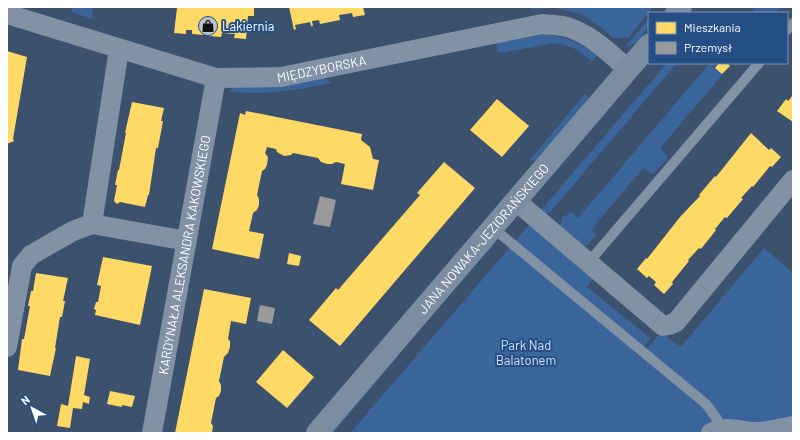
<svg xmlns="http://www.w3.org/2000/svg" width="800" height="440" viewBox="0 0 800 440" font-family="Barlow,sans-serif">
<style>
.green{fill:#3a659a}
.homes{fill:#ffd966}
.industry{fill:#999}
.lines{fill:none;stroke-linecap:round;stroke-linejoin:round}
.lane{stroke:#8291a4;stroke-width:10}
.street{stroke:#8291a4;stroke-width:20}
.secondary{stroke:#7c8ca1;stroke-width:22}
.labels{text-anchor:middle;stroke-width:4;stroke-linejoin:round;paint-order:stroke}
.poi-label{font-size:13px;fill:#fff;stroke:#254e84;text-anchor:start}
.street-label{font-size:13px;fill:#fff;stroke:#254e84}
.park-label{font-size:13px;fill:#d2e2f6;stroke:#254e84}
</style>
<rect width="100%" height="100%" fill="#3b516e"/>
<g class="green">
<path d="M72,7H93L92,19L72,12Z"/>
<path d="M530,7H653L628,38H614L594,22L578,13L556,8L532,9Z"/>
<path d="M757,7H781L776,13H752Z"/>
<path d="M649,19V25L639,40L634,44L625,47Z"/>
<path d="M539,34C565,36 575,40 597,55L592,61L572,47L556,43L500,53L498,52L496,41Z"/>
<path d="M667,63H677L551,211L548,213H544L541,210Z"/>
<path d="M710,63H714L712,66L722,75L660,148L667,155V159L655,172L652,174L643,168L591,230L596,235L588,244L589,245C579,245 563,235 560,225L563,216L565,217L570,211L578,218Z"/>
<path d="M323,77L332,83C297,90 263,96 228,91L237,86Z"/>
<path d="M585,94L590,98L538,160L529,161Z"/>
<path d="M605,110L607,112L534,197L535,194Z"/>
<path d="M531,223L593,279L587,287L650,338L644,346L647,349L661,332L681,347L764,248L793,273V433H350Z"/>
<path d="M494,242H496L403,348L393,362L333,433H329Z"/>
</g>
<g class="homes">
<path d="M181,7H254V16H248L246,39L234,38L235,34L222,33L221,37L209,36L210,32L204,31L203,35L192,34V30H186V34L174,33L177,8H180Z"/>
<path d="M289,7H363L365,15L353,17L352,13L339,15L340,20L320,24L319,20L312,21L313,26H311L310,22L295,25L296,29L294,30Z"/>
<path d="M7,51L27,57L13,139L14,141L7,144Z"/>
<path d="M719,63H727L730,66L722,74L715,68Z"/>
<path d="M793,95V122L777,111L786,99L788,101Z"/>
<path d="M497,99L529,126L502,157L470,130Z"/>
<path d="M132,102L164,108L161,121H163L158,148H156L149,195H148L145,207L120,202L117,204L114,201L117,185H115L118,170H119L126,133H125Z"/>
<path d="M246,111L362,134L361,140L370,147L373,159L379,160L373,190L341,184L345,164L336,162L332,164H327L321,162L318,158L293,153L291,155L284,156L277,152L276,149L267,147L265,153L268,157L267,165L265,169L262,171L257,195L259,199V205L257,210L253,213L249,231L264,234L259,259L212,249L240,113L245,115Z"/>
<path d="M751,133L769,150L771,148L781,157L772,167L770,166L753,187L752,186L741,198L743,199L727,218L725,217L715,229L716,230L701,249L699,248L688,260L689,261L672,282L673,284L664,294L654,285L656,282L649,276L647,278L637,269L646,258L647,259L680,217L700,196L699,195L715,176L716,177Z"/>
<path d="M444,162L475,188L340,346L309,320L336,288L338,290L420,195L417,193Z"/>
<path d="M289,253L301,256L299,266L287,264Z"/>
<path d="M103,257L152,266L140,325L95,315L96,310L94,309L96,302H98L101,286L97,285Z"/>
<path d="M36,273L68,278L63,301H65L62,317H60L55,348H56L50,376L18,370L22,339H24L30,306H28L31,291H33Z"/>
<path d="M204,289L251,298L246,324L231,321L228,339L230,341V347L228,353L224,357L219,381L221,385V391L219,396L216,398L211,423L213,426L212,433H175Z"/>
<path d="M283,350L314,377L287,408L256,382Z"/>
<path d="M76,356L90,359L84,395L90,397L89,404L83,402L82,409L73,408L70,428L57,426L61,404L68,406Z"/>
<path d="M110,391L135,396L132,407L122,405V407L107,404Z"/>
</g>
<g class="industry">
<path d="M320,196L336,200L330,227L313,224Z"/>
<path d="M260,305L275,308L272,324L257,321Z"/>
</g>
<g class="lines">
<g class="lane">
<path d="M787,30L793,23"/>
<path d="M493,228L706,404L717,419L721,428"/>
<path d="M588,263L759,63"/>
</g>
<g class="street">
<path id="s1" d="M7,14L216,78L281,77L542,24C550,25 559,25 567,27C591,34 610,54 628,69"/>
<path d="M516,201L663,326L669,325L676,322L793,180"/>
<path d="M92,224L119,49"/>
<path d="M7,347L22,266L31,255L73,231L92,224L187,241"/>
<path id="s2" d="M152,433L216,78"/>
<path d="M711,433C732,424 738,433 759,432C770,431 782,428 793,426"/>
</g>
<g class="secondary">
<path d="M676,13L681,7"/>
<path id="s3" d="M317,433L649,45"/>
</g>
</g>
<defs>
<g id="shop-disc" transform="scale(1)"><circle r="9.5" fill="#bac2cc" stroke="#254e84"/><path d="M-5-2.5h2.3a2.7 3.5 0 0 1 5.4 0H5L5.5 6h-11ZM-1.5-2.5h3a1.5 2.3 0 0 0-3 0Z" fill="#111"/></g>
</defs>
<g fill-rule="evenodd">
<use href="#shop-disc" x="208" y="26"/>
</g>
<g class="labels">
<g class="poi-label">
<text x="222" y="31">Lakiernia</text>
</g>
<g class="street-label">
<text dy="5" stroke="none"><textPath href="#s1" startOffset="325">MIĘDZYBORSKA</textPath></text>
<text dy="5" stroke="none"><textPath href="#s3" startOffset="256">JANA NOWAKA-JEZIORAŃSKIEGO</textPath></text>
<text dy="5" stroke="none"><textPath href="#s2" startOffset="181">KARDYNAŁA ALEKSANDRA KAKOWSKIEGO</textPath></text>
</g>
<g class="park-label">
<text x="526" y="350">Park Nad<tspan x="526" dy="15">Balatonem</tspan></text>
</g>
</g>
<rect width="800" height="440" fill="none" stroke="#ffffff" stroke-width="16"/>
<rect x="648" y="12" width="140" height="52" fill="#254e84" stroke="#7c95b5"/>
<rect x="656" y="22" width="20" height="12" fill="#ffd966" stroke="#7c95b5"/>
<text x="684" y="32" font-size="12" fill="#ffffff">Mieszkania</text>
<rect x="656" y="42" width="20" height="12" fill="#999999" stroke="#7c95b5"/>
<text x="684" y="52" font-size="12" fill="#ffffff">Przemysł</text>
<g transform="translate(32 408) rotate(320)" stroke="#254e84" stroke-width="3" paint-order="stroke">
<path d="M0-3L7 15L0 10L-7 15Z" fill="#ffffff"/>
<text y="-6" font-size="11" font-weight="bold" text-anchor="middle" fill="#ffffff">N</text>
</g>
</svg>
